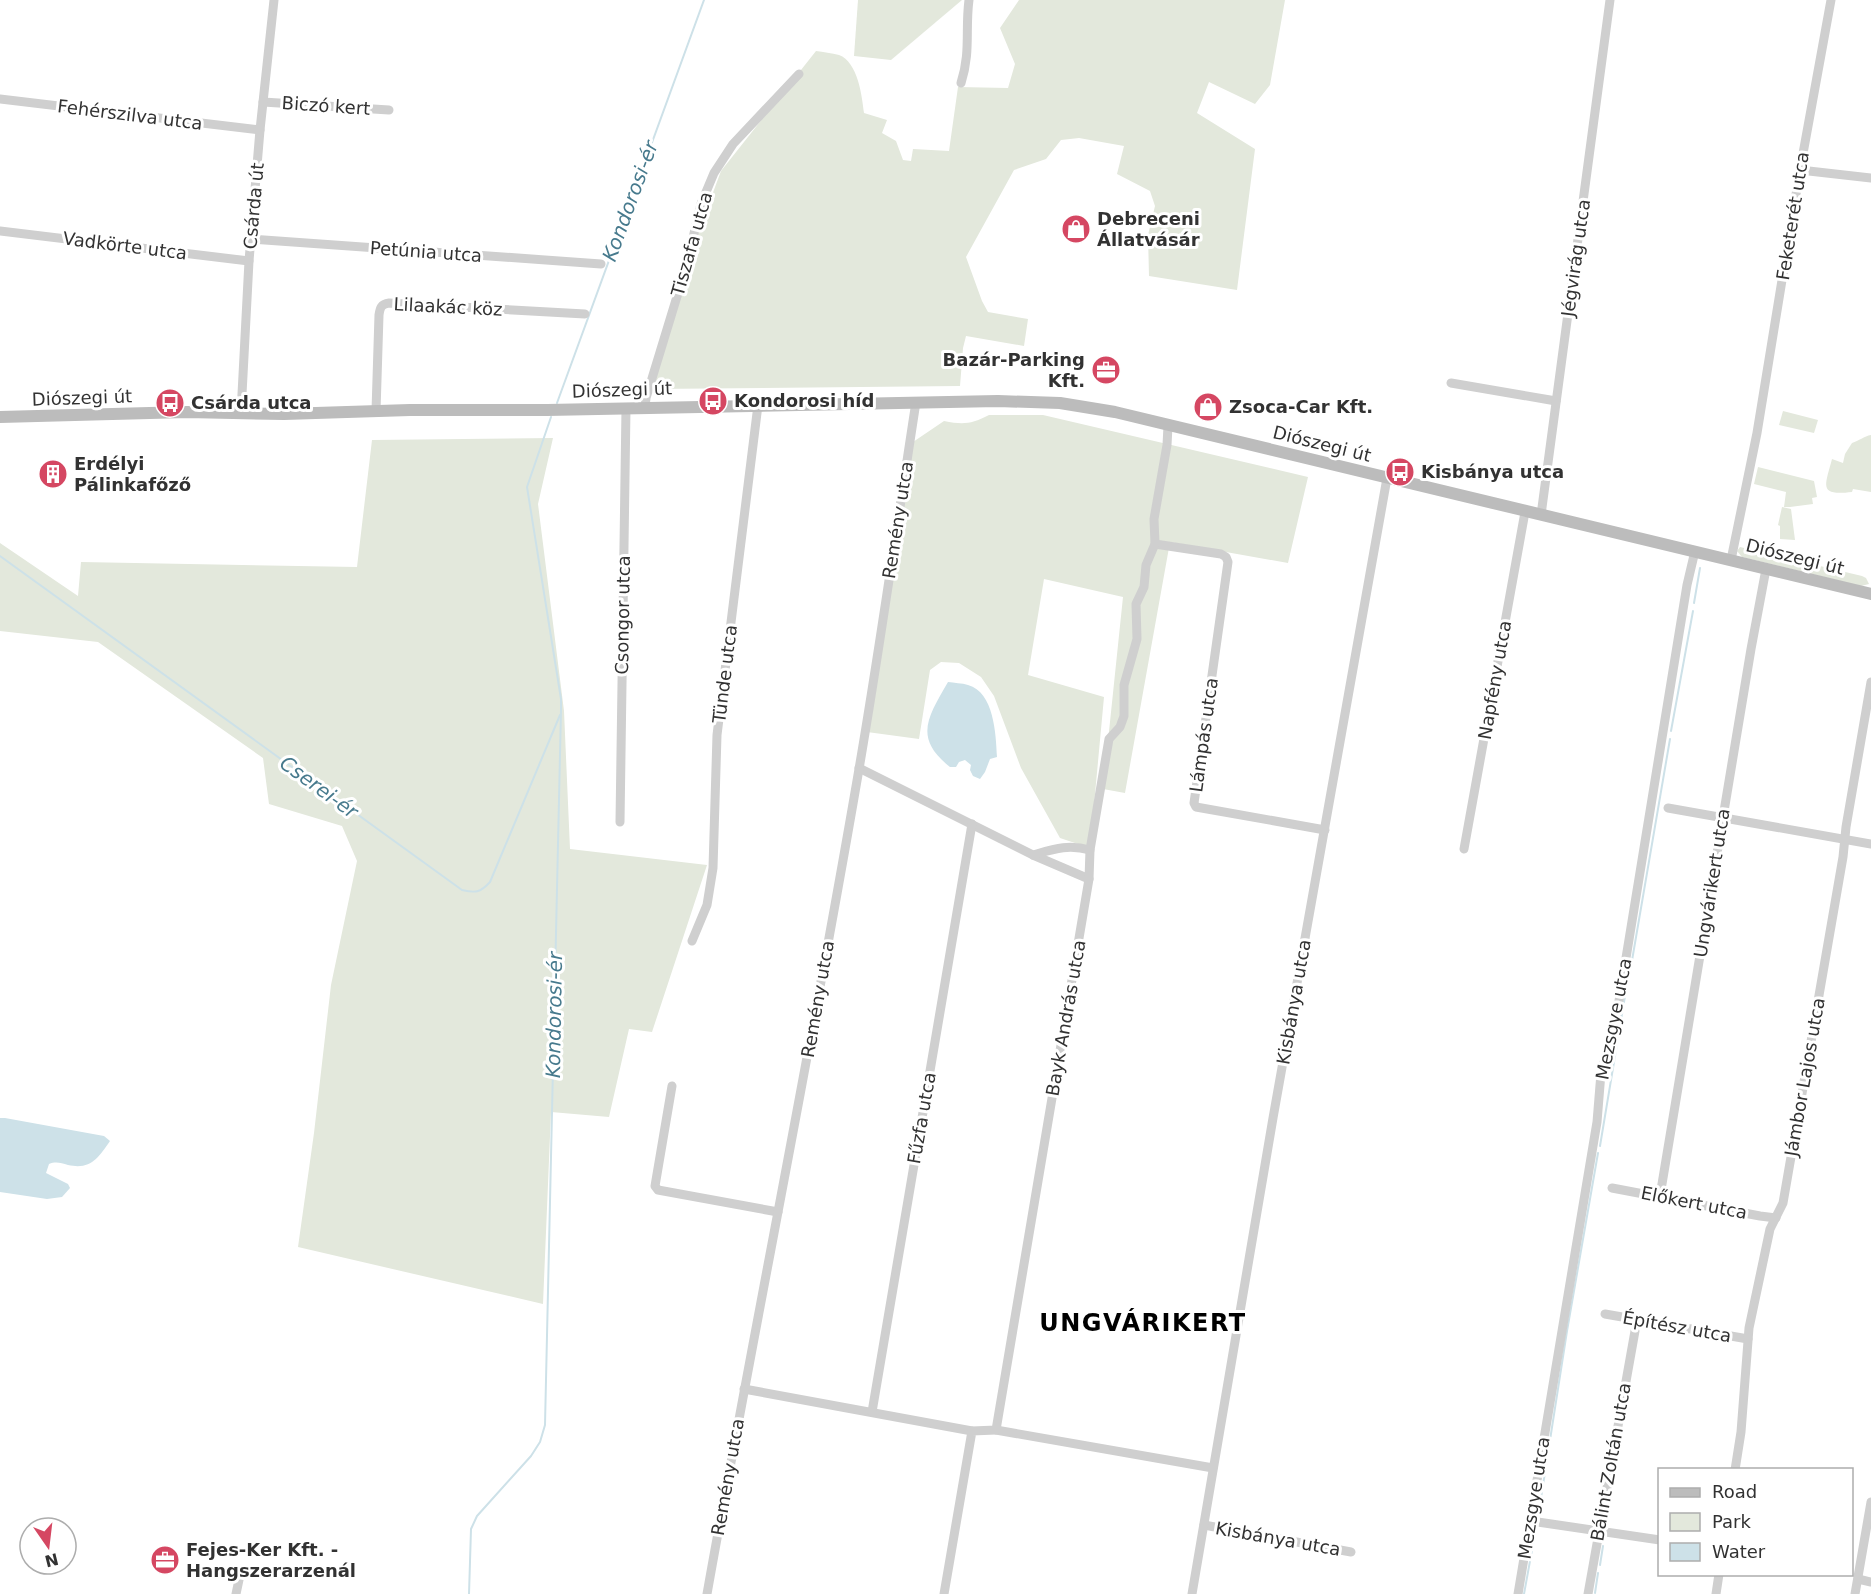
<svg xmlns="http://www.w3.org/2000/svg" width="1871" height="1594" viewBox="0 0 1871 1594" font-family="'DejaVu Sans',sans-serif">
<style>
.green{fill:#e3e8dc}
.water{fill:#cde1e8}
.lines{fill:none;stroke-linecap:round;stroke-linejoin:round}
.stream{stroke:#cde1e8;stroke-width:2}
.street{stroke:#cfcfcf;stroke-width:9}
.secondary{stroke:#bcbcbc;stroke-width:12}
.labels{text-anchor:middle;stroke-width:6;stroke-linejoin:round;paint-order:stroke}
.street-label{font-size:18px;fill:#323232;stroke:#fff}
.poi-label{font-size:18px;font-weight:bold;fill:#323232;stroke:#fff;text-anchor:start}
.water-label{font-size:20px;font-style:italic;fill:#477a8d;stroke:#fff}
.district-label{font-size:24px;font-weight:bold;letter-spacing:1.5px;fill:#000;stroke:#fff}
</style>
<rect width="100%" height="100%" fill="#fff"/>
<g class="green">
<path d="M858,0H962L891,60L854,56Z"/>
<path d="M1019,0H1285L1270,85L1255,104L1209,82L1197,113L1255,149L1237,290L1149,276L1148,235L1155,206L1150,191L1117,174L1124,146L1079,138L1061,140L1046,159L1014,170L966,257L982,301L988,312L1028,319L1024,346L966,336L963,348L960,386L652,389L689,257L721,171L816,51C823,52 832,53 839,55C858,62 862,96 864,113L887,120L882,133L896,141L903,160L911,161L913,149L949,151L958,87L1008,88L1015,64L1000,28Z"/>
<path d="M1783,411L1818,420L1814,433L1779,425Z"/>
<path d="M989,415H1043L1308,477L1288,563L1170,542L1125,793L1103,789L1123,597L1044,579L1028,675L1104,697L1090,848L1060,838L1021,768L994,696L981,677L959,663L941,662L930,670L919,739L867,732L913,442L944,421C964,425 971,424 989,415Z"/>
<path d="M1871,435V492L1853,489L1852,492C1818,496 1825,486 1832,459L1843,463L1845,454L1852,443C1859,441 1864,436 1871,435Z"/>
<path d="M553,438L538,504L564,711L570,849L707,865L652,1032L629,1029L609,1117L551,1112L543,1304L298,1247L314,1133L331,985L357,861L342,826L269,804L263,758L98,642L0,631V543L78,596L81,562L357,567L372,440Z"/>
<path d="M1758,467L1814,481L1817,497L1812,498L1813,504L1790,507H1784L1786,492L1754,484Z"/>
<path d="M1782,507L1791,509L1795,540L1780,539V526L1778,525Z"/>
<path d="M1740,547L1862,576L1866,578L1869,584L1861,586L1742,557L1737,551Z"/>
</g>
<g class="water">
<path d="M948,682C954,683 962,683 968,685C994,692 996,734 997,757L990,759L985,772L980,779L973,776L970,770L971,765L965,760L959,762L956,767H950C913,738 928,717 948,682Z"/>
<path d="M0,1118H5L104,1136L110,1141C98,1158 91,1170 68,1165C61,1163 56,1161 49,1164L46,1173L68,1184L70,1188L62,1197L47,1199L0,1192Z"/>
</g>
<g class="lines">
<g class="stream">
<path d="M557,403L704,0"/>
<path d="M0,556L462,890C475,893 480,893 490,882L560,715"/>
<path d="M1694,603L1700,568"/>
<path d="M1671,731L1693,611"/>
<path d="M1629,978L1670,739"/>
<path d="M1600,1146L1627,984"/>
<path d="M1538,1517L1567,1331L1598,1153"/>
<path d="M1600,1565L1603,1546"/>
<path d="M1595,1593L1598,1573"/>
<path d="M469,1594L471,1529L477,1516L531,1456L540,1442L545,1425L561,710V699L527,487L551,417"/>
<path d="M1524,1594L1536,1528"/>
</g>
<g class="street">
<path d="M961,83C971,52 965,30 969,0"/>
<path d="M0,99L260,130"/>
<path d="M263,102L389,110"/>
<path d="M1800,170L1871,178"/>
<path d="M0,231L249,261"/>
<path d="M252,239L601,264"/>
<path d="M1451,383L1556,401"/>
<path d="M645,407L646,398L686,267L701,204L714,173L733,144L799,74"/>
<path d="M376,411L379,315C380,308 381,304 389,303L585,314"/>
<path d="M241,413L249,261L260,130L274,0"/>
<path d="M1541,515L1610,0"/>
<path d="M1155,544L1221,554L1226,557L1228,562L1194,803L1196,807L1325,830"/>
<path d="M1731,560L1757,433L1800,170L1831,0"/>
<path d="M859,768L1033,855L1089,879"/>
<path d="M1668,808L1871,844"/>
<path d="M620,822L626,408"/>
<path d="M1464,849L1525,512"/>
<path d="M1033,855C1054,849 1068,844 1090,850"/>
<path d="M692,941L707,905L713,868L717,735L758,405"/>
<path d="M672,1086L655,1186L658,1190L778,1212"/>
<path d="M1612,1188L1760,1216L1776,1218"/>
<path d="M1660,1196L1751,649L1766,569"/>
<path d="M1605,1314L1748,1339"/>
<path d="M744,1389L972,1431"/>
<path d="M872,1412L972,824"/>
<path d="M996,1430L1213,1468"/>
<path d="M1735,1470L1741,1432L1749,1328L1770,1229L1783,1203L1843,857L1846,827L1871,682"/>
<path d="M1531,1521L1660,1540"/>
<path d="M1204,1525L1351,1552"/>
<path d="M1858,1579L1871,1582"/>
<path d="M236,1594L240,1575"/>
<path d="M707,1594C756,1319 812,1044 859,769C880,647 897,524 916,402"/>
<path d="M944,1594L972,1431L996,1430L1089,879L1090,850L1109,739L1120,727L1124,716V685L1137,639L1136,604L1144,587L1146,565L1155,544L1154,519L1167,445L1168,426"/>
<path d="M1192,1594L1273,1118L1387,478"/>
<path d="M1518,1594L1597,1122L1601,1073L1617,1013L1687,585L1695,551"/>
<path d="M1588,1594L1635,1331"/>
<path d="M1716,1594L1719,1574"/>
<path d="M1855,1594L1871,1502"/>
</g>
<path class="secondary" d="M0,417L187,412L284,414L410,410H547L998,401L1060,403L1115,412L1871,594"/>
</g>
<defs>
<g id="shop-disc" transform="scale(1.5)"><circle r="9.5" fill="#d54762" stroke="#fff"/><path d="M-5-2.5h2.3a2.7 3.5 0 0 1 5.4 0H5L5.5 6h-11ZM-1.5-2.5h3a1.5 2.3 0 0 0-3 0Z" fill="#fff"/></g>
<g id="office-disc" transform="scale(1.5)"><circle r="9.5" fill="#d54762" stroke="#fff"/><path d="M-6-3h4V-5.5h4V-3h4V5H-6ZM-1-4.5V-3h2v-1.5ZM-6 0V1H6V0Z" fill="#fff"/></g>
<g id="bus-disc" transform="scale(1.5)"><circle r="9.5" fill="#d54762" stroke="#fff"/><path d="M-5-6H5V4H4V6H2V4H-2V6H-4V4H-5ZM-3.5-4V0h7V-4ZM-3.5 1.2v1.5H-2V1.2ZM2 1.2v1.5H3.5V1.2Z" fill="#fff"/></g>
<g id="building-disc" transform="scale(1.5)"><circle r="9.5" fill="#d54762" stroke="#fff"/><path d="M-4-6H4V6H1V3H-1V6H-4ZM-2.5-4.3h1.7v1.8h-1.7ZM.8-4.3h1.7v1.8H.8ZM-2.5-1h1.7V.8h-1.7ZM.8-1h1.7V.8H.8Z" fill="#fff"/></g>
</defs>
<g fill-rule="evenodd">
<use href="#shop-disc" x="1076" y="229"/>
<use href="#office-disc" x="1106" y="370"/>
<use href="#bus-disc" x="713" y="401"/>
<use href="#bus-disc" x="170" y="403"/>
<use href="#shop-disc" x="1208" y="407"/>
<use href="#bus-disc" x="1400" y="472"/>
<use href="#building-disc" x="53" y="474"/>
<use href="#office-disc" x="165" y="1560"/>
</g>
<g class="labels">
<g class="street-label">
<text transform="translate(326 106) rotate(4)" y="6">Biczó kert</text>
<text transform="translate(130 115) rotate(7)" y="6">Fehérszilva utca</text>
<text transform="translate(254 206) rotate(-85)" y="6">Csárda út</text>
<text transform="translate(1793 216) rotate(-81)" y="6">Feketerét utca</text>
<text transform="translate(692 244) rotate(-74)" y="6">Tiszafa utca</text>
<text transform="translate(125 246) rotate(7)" y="6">Vadkörte utca</text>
<text transform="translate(426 252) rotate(4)" y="6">Petúnia utca</text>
<text transform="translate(1576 258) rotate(-82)" y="6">Jégvirág utca</text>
<text transform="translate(448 307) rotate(3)" y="6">Lilaakác köz</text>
<text transform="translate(622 390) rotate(-2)" y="6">Diószegi út</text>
<text transform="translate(82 398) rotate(-2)" y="6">Diószegi út</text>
<text transform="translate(1322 444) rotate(14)" y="6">Diószegi út</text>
<text transform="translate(898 520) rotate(-81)" y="6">Remény utca</text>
<text transform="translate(1795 557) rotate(14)" y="6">Diószegi út</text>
<text transform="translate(623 615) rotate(-89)" y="6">Csongor utca</text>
<text transform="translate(725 674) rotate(-83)" y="6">Tünde utca</text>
<text transform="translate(1495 680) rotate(-80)" y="6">Napfény utca</text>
<text transform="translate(1204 735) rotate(-82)" y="6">Lámpás utca</text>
<text transform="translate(1712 883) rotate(-81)" y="6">Ungvárikert utca</text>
<text transform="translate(818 999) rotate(-80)" y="6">Remény utca</text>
<text transform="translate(1294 1002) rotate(-80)" y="6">Kisbánya utca</text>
<text transform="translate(1066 1018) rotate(-80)" y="6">Bayk András utca</text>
<text transform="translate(1614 1019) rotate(-79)" y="6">Mezsgye utca</text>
<text transform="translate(1805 1077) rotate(-80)" y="6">Jámbor Lajos utca</text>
<text transform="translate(922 1118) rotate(-80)" y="6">Fűzfa utca</text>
<text transform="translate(1694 1203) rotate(11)" y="6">Előkert utca</text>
<text transform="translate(1677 1327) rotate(10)" y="6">Építész utca</text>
<text transform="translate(1611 1462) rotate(-80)" y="6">Bálint Zoltán utca</text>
<text transform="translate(728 1477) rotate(-80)" y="6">Remény utca</text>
<text transform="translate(1534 1498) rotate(-81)" y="6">Mezsgye utca</text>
<text transform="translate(1278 1539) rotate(10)" y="6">Kisbánya utca</text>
</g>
<g class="poi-label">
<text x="1097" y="225">Debreceni<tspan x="1097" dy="21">Állatvásár</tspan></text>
<text x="1085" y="366" text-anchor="end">Bazár-Parking<tspan x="1085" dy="21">Kft.</tspan></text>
<text x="734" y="407">Kondorosi híd</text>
<text x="191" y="409">Csárda utca</text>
<text x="1229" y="413">Zsoca-Car Kft.</text>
<text x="74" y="470">Erdélyi<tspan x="74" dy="21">Pálinkafőző</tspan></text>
<text x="1421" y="478">Kisbánya utca</text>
<text x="186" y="1556">Fejes-Ker Kft. -<tspan x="186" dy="21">Hangszerarzenál</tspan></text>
</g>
<g class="water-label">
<text transform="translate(630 201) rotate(-70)" y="7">Kondorosi-ér</text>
<text transform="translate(319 787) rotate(36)" y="7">Cserei-ér</text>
<text transform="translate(554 1015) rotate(-89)" y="7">Kondorosi-ér</text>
</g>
<g class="district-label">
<text x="1143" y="1331">UNGVÁRIKERT</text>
</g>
</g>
<rect x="1658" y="1468" width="195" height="108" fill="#ffffff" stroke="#adadad" stroke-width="1.5"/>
<rect x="1670" y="1488" width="30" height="9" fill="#bcbcbc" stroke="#adadad" stroke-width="1.5"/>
<text x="1712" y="1498" font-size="18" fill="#323232">Road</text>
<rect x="1670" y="1513" width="30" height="18" fill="#e3e8dc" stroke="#adadad" stroke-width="1.5"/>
<text x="1712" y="1528" font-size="18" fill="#323232">Park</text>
<rect x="1670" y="1543" width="30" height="18" fill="#cde1e8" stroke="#adadad" stroke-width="1.5"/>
<text x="1712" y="1558" font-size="18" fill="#323232">Water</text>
<g transform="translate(48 1546) rotate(166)"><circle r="28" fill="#ffffff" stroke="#adadad" stroke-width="1.5"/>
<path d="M0-4.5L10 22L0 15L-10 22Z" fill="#d54762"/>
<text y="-9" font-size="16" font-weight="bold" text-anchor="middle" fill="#323232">N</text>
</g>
</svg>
